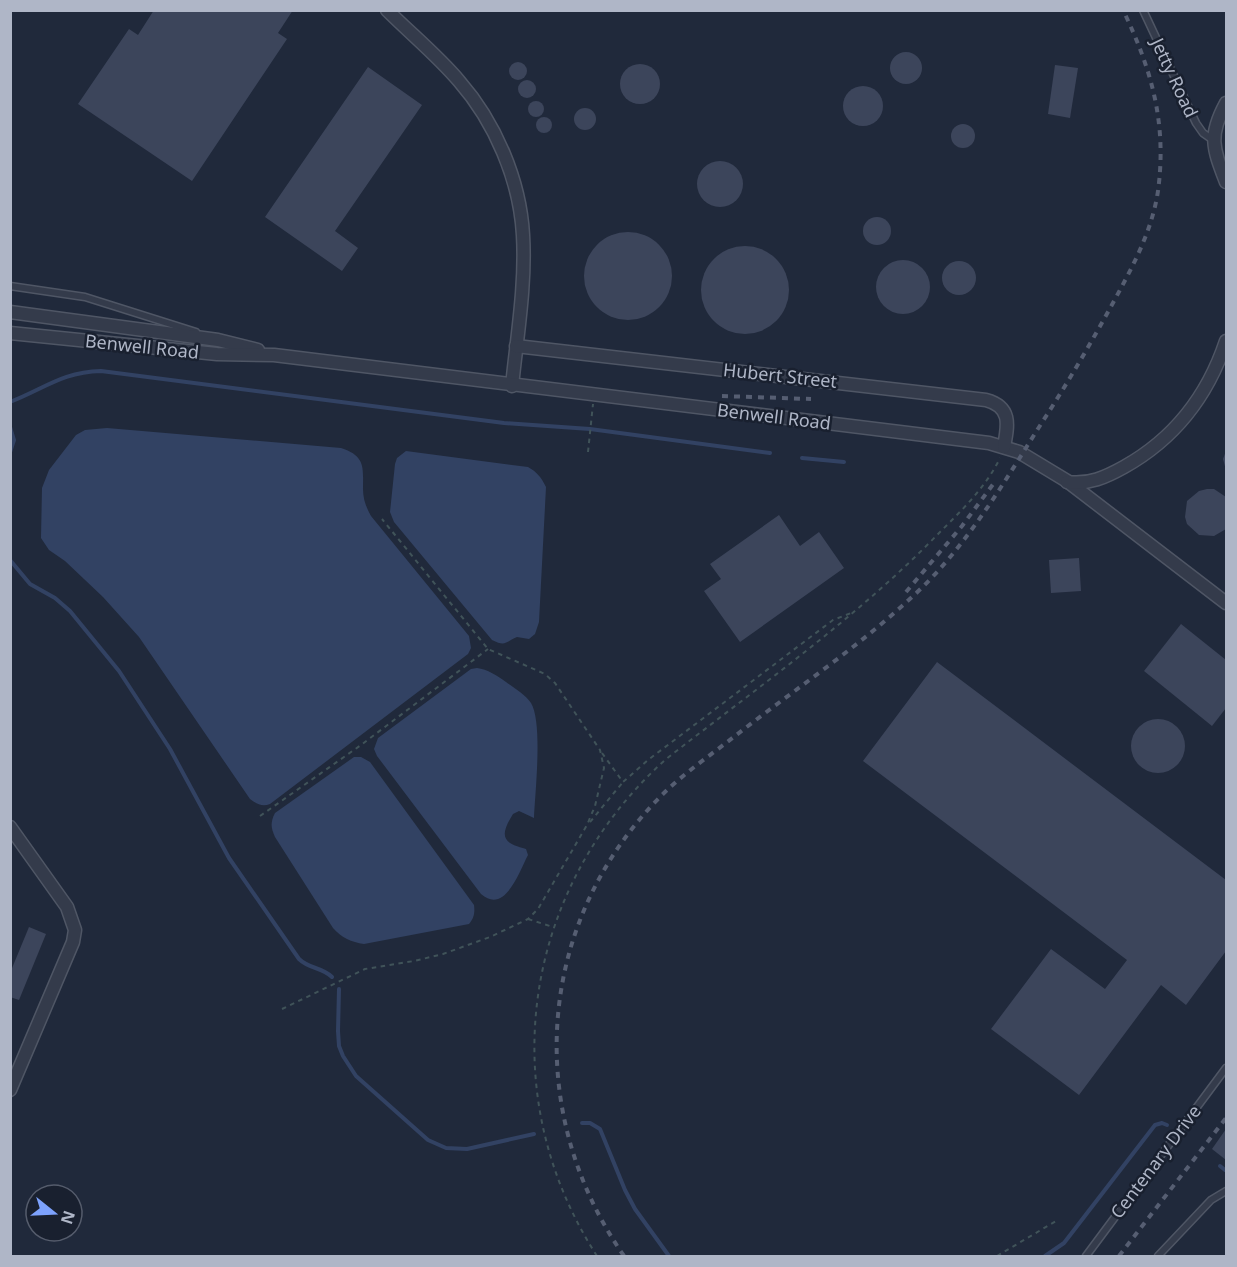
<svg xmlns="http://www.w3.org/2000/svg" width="1237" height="1267" viewBox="0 0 1237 1267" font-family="'Noto Sans',sans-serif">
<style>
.water{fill:#324263}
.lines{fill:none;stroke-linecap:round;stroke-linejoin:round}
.stream{stroke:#324263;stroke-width:4}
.building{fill:#3c455b}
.service-casing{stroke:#4f5665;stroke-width:9}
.minor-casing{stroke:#4f5665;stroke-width:15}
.path{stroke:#405359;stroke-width:2;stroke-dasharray:4.5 4.5;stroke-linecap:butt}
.service{stroke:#343b4b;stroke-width:6}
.minor{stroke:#343b4b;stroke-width:12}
.rail{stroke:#565e72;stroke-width:4;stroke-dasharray:6 6;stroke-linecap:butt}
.labels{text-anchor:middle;stroke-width:5;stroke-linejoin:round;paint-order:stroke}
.street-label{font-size:18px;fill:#afb6c7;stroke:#19202f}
</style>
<rect width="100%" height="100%" fill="#20293b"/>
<g class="water">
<path d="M107,428L341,448C366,456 363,468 363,489C363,499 366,507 371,516L469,636L471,648L468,654L270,804C262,807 257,804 250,799L139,637L103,597L65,561L49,550L41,538L42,488L49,470L76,435L85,430Z"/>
<path d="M406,451L528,467C537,472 541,477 546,487L539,622L535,634L529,639L517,637C505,642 506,647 492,640L394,522L390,512L395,464L397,458Z"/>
<path d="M477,668C487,669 498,676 506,682C514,688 525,694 531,703C543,723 535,793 534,818L519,811L513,814C500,835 501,843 526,849L528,855C519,872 505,915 481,894L377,756L374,749L378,738L471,669Z"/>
<path d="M354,757H361L370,762L474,905C475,913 474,918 469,924L364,944C351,942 342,938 333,928L275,837C271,828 270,823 275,813Z"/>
</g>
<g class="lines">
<g class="stream">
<path d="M10,402C44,389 62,372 101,371L504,423L590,429L770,453"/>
<path d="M10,427L14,440L10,452"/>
<path d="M802,458L844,462"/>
<path d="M10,560L30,584L55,598L70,611L119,671L170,749L229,858L299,959C309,969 322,967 332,977"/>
<path d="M339,989L338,1031L339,1046L343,1056L356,1076L428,1140L446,1148L467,1149L534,1134"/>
<path d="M582,1123H590L600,1129L625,1190L635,1209L669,1256"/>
<path d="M1220,1166L1225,1170"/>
<path d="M1045,1256L1064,1243L1155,1125L1162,1123L1167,1125"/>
</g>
</g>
<g class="building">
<path d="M154,10H293L278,33L287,39L192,181L78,104L129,29L138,35Z"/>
<circle cx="906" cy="68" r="16"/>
<circle cx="518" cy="71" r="9"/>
<circle cx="640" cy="84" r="20"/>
<path d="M1055,65L1078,68L1070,118L1048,114Z"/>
<path d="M368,67L422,105L335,231L358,248L342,271L265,217Z"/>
<circle cx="527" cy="89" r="9"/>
<circle cx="863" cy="106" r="20"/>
<circle cx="536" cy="109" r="8"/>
<circle cx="585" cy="119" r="11"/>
<circle cx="544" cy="125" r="8"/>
<circle cx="963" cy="136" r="12"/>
<circle cx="720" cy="184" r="23"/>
<circle cx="877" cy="231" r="14"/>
<circle cx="628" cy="276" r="44"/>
<circle cx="745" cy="290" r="44"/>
<circle cx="903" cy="287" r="27"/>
<circle cx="959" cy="278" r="17"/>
<path d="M1226,451V470L1223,459Z"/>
<path d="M1207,489H1214L1226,497V529L1214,536L1199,535L1187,524L1185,517L1187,501L1199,491Z"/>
<path d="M779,515L800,546L819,532L844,568L740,642L704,591L721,579L710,564Z"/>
<path d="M1079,558L1081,591L1051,593L1049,560Z"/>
<path d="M1181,624L1226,660V708L1212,726L1144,671Z"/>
<path d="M937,662L1226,880V951L1186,1005L1161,985L1079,1095L991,1029L1051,949L1105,989L1127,960L863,761Z"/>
<circle cx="1158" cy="746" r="27"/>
<path d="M29,927L46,934L19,1000L10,997V973Z"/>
<path d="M1226,1129V1160L1212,1149Z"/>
</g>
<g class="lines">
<g class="service-casing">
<g id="service">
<path d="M1143,10L1196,123L1203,133L1213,140"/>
<path d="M10,286L85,297L196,332"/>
<path d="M1086,1256L1226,1068"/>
<path d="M1158,1256L1211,1200L1226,1191"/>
</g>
</g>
<g class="minor-casing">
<g id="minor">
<path d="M387,10C411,34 438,56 459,81C495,122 520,180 523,235C526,285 517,336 512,386"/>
<path d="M1226,103C1208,136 1213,148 1226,182"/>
<path d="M10,312L218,340L258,350"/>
<path d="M10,333L217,354L274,355L989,443L1019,452L1067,481L1226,603"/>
<path d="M516,346L986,400C1012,407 1008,425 1004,447"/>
<path d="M1067,482C1089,485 1106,477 1124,467C1174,439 1208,395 1226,341"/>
<path d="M10,827L67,907L75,930L73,942L10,1090"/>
</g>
</g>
<g class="path">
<path d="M588,452L593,404"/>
<path d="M602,753L623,782L648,760L833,620L851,613"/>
<path d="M260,816L361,745L488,649"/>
<path d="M590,822L623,782"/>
<path d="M528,919L553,927"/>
<path d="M282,1009L365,969L414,961L443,954L490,937L528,919L538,909L587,825L595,806L604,768L600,750L555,683L545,674L488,649L382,519"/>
<path d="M597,1256C492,1094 522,889 665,760C758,687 858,617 940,532C962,510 986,487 1000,458"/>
<path d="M997,1256L1056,1221"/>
</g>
<use href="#service" class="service"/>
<use href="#minor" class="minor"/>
<g class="rail">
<path d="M722,396L811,399"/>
<path d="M906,592L962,526L994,483"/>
<path d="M624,1256C522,1110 536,918 665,792C687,771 712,754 735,736C794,690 857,648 912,597C965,549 1003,484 1041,424C1067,384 1091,343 1114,301C1133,266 1152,231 1158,191C1167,124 1152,70 1123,10"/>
<path d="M1119,1256L1226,1118"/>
</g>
</g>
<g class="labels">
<g class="street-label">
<text transform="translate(1174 78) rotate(65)" y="6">Jetty Road</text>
<text transform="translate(142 347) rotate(6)" y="6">Benwell Road</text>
<text transform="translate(780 376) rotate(6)" y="6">Hubert Street</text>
<text transform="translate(774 417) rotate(7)" y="6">Benwell Road</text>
<text transform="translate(1156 1162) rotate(-53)" y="6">Centenary Drive</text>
</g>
</g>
<rect width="1237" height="1267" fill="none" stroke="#afb6c7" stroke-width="24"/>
<g transform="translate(54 1213) rotate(108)"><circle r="28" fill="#19202f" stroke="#555c6c" stroke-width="1.5"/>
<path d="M0-4.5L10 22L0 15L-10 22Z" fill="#7da2fd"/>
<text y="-9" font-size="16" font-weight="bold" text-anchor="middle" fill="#afb6c7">N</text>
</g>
</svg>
